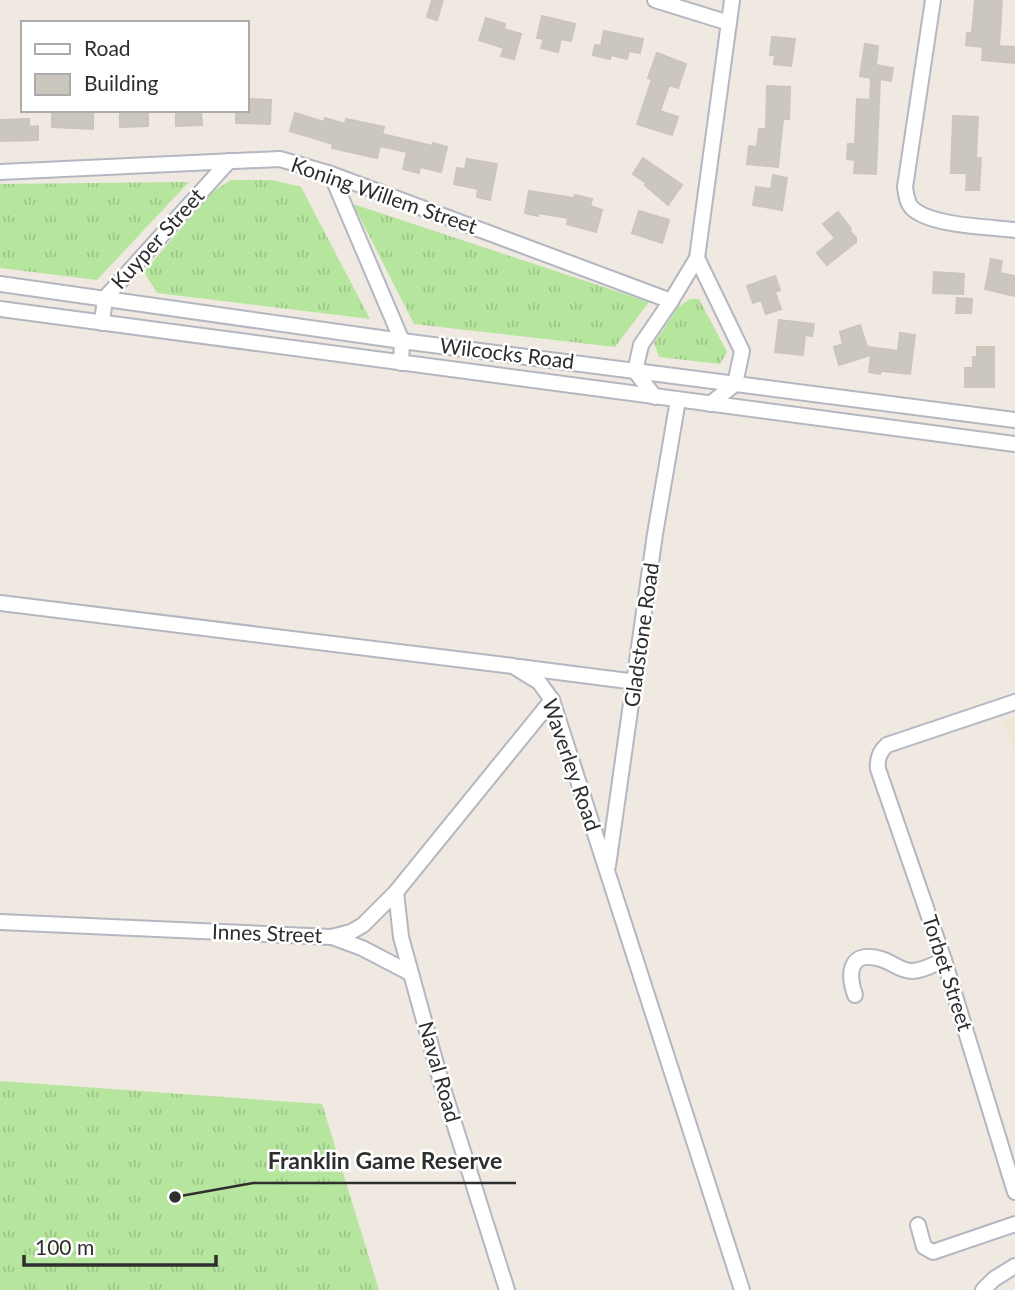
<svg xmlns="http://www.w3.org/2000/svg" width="1015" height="1290" viewBox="0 0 1015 1290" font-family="Lato,sans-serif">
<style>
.education{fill:#f0e6d1}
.grass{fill:url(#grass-tufts)}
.building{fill:#cbc7bf;stroke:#cbc5ba;stroke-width:2}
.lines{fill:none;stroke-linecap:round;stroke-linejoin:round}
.minor-casing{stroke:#b4b7c1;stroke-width:18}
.minor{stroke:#fff;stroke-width:14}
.labels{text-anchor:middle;stroke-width:5;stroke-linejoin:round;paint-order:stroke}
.street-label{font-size:21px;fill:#2e2e2e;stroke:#fff}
.leader{fill:none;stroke:#2e2e2e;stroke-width:2.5}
.callout-dot{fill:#2e2e2e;stroke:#fff;stroke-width:2.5}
.callout-label{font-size:23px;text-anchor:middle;font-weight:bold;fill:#2e2e2e;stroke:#fff;stroke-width:5;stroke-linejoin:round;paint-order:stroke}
</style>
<defs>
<pattern id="grass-tufts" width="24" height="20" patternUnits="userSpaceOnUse" patternTransform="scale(1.75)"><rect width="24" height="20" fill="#b6e59e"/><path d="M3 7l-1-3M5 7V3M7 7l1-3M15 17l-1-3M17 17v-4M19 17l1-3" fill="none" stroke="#9dc588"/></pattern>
</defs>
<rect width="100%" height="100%" fill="#efe9e1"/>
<path class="education" d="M1015,717V752L1004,721Z"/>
<g class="grass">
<path d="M231,180H272L301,187L370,319L157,293L144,272L212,192Z"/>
<path d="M189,182L97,280L0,268V184Z"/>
<path d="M353,204L649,302L615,347L414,324Z"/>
<path d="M690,299H699L727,352L720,364L659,357L654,343L678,307Z"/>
<path d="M0,1081L322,1104L379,1290H0Z"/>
</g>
<g class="building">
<path d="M432,0H443L437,20L427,17Z"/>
<path d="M975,0H1002L999,46L1015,47V63L982,60L983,47L966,45L967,33H972Z"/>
<path d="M542,16L575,24L571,41L561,39L558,52L541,48L544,39L537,38Z"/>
<path d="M486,18L505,24L504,29L521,34L514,59L501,56L504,48L479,40Z"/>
<path d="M604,31L643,39L640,53L629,51L627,59L611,55L610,59L593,55L595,45L601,46Z"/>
<path d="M772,37L795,39L791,66L774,64L775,55H770Z"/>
<path d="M865,44L878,46L876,65L893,68L891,81L880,79L876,174L854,173L855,160L847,159L848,144H855L857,99L870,100L871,78L860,76Z"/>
<path d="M657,53L686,64L678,88L669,85L660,111L678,117L672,135L637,124L652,79L648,78Z"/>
<path d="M767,86L790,87L789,119H783L778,167L747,164L749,146L757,147L759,129H766Z"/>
<path d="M247,99L271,100L270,124L236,123V110H247Z"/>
<path d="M52,110H93V129L52,127Z"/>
<path d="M120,110H148V126L120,127Z"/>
<path d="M176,110H201L202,125L176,126Z"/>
<path d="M295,113L324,122L325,118L345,124L346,119L356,121L384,127L382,134L433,146V143L447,147L441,172L420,167L419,173L403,169L407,152L380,146L377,158L332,148L333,144L290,131Z"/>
<path d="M953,116L978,117L976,158H981L979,190H966L967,173H951Z"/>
<path d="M29,119V127L38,126V140L0,141V120Z"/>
<path d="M643,158L682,185L668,205L645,185L646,183L633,174Z"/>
<path d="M467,159L497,164L490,200L477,197L478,189L454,184L457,168L465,169Z"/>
<path d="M773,175L787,178L782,210L753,205L756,187L771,189Z"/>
<path d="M529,191L574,198L575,195L592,199L590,206L602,210L596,232L567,224L568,218L538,213V216L525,213Z"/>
<path d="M639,211L669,220L662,243L632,233Z"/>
<path d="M838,212L851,229L849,230L856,238V242L827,265L817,253L835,238L823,224Z"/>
<path d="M991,259L1002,261L1000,273L1015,276V296L985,289Z"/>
<path d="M934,272L964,274L963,294L933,293Z"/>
<path d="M775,276L780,290L775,292L781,309L766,314L761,300L753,303L747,286Z"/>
<path d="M957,298L972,299L971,313H956Z"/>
<path d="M779,320L814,324L812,336L805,335L803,355L775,352Z"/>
<path d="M860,325L867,347L898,351L900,333L915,335L910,374L881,371L880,374L869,372L871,355L839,365L834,347L843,344L840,332Z"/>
<path d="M977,347H994V387H965V368H973V357H977Z"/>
</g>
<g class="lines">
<g class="minor-casing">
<g id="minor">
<path d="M655,0L729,23"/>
<path d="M933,0L905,187C906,194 907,203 912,208C930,226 990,227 1015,230"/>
<path d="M0,172L280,159L331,174L671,301"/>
<path d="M331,174L402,341L401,363"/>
<path d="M697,258L742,351L735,384L710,404"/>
<path d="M0,284L402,341L1015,420"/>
<path d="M0,309L1015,444"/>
<path d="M102,323L105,298L229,161"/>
<path d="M655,397L635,371L641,345L671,301L697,258L732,0"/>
<path d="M0,603L513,666L539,682L552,700L742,1290"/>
<path d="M519,667L636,682"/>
<path d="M1015,702L887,745C879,752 877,759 878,769L944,960L1015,1192"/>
<path d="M608,866L655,534L678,400"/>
<path d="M396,892L401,937L441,1082L507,1290"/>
<path d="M0,922L331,937L351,932L363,925L396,892L552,700"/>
<path d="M332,937L362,948L410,973"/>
<path d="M855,995C847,972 850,950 881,959C892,962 900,971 912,971C923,971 934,964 944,960"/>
<path d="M918,1225L924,1247L933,1252L1015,1224"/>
<path d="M983,1290L994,1279L1015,1266"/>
</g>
</g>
<use href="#minor" class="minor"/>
</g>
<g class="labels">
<g class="street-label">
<text transform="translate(384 196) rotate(19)" y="7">Koning Willem Street</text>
<text transform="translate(158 239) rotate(-48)" y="7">Kuyper Street</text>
<text transform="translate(507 354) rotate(7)" y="7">Wilcocks Road</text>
<text transform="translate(642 635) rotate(-82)" y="7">Gladstone Road</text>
<text transform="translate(571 765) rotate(71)" y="7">Waverley Road</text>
<text transform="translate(267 934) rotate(2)" y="7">Innes Street</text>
<text transform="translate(947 973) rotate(72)" y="7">Torbet Street</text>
<text transform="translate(439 1072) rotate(74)" y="7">Naval Road</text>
</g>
</g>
<path class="leader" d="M175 1197L253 1183H516"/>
<circle class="callout-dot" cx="175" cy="1197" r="7"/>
<g class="callout-label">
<text x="385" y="1169">Franklin Game Reserve</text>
</g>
<rect x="21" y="21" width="228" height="91" fill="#ffffff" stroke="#ababab" stroke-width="2"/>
<rect x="35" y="44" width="35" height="10" fill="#ffffff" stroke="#ababab" stroke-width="2"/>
<text x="84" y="56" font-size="21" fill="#2e2e2e">Road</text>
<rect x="35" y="74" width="35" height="21" fill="#cbc7bf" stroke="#ababab" stroke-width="2"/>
<text x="84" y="91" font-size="21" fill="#2e2e2e">Building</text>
<path d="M24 1255v10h192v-10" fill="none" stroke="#2e2e2e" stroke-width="3.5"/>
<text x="35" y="1255" font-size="21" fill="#2e2e2e" stroke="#ffffff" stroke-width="5" paint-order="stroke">100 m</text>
</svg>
